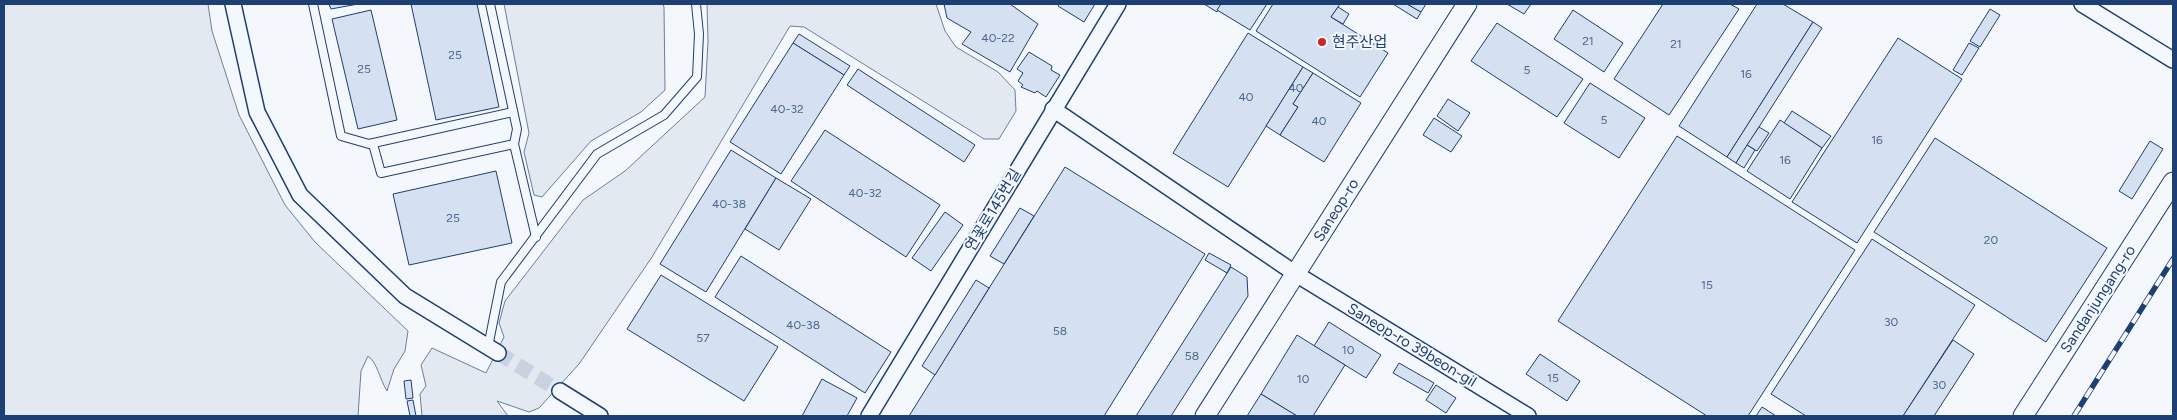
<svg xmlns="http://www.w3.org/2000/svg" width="2177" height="420" viewBox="0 0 2177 420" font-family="Figtree,'Noto Sans KR',sans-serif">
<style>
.green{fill:#e3e9f0;stroke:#687fa3}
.building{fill:#d5e0f0;stroke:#1d3f73}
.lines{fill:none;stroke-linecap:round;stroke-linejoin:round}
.minor-tunnel{stroke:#c9d2e0;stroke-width:15;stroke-dasharray:15 8;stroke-linecap:butt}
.service-casing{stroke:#1d3f73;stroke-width:10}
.minor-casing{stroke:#1d3f73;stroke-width:18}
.tertiary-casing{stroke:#1d3f73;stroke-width:21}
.service{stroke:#f4f7fb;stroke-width:8}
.minor{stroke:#f4f7fb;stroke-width:15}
.tertiary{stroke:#f4f7fb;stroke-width:19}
.rail-casing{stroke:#1d3f73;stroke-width:5.5}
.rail{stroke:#f4f7fb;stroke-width:4;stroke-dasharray:11;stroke-linecap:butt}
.poi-dot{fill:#c62828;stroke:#f4f7fb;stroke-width:2}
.labels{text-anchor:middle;stroke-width:4;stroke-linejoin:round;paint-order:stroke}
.number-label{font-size:12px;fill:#4b6792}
.poi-label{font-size:15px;fill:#1d3f73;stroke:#f4f7fb;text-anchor:start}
.street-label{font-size:15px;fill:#1d3f73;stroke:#f4f7fb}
</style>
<rect width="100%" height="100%" fill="#f4f7fb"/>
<g class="green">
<path d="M4,4H208L212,31L239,115L285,205L315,242L408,331L405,351L394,369L387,391C380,380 377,362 368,356L361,371L358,416H4Z"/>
<path d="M504,4H663L664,7L665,90L641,112L591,141L542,197L534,195L524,152L529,133Z"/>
<path d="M707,4H936L945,31L956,47L998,72L1015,90L1016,111L999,139H984L804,27L790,26L652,257L579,364L539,408L529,412L497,401L508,416H422L420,394L426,386L421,365L432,348L486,373L504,337L499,323L505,301L583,200L625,171L705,97L708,41Z"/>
</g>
<g class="building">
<path d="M329,4H358L331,9Z"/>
<path d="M411,4H477L499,107L436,120Z"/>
<path d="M944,4H1010L1038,24L1010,72L962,44L971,32L947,18Z"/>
<path d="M1059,4H1095L1084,22L1058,6Z"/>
<path d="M1204,4H1221L1217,12Z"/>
<path d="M1221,4H1267L1250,30L1217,10Z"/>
<path d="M1273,4H1340L1331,17L1388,53L1360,97L1256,31Z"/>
<path d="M1393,4H1407L1421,12L1417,19Z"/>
<path d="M1407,4H1426L1421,12Z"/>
<path d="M1507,4H1531L1524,14Z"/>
<path d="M1663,4H1730L1739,9L1669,115L1614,79Z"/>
<path d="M1757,4H1783L1813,22L1727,157L1679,126Z"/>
<path d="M1338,7L1349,14L1343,24L1331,17Z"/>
<path d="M1990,9L2000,15L1980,47L1970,41Z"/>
<path d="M371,10L397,120L358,129L332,19Z"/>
<path d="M1573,10L1623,43L1604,72L1554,39Z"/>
<path d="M1813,22L1822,28L1736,163L1727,157Z"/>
<path d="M1497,23L1583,79L1557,117L1471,61Z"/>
<path d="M1248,33L1303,67L1228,187L1173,153Z"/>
<path d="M799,34L850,66L844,75L793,43Z"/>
<path d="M1898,38L1962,79L1857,243L1792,202Z"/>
<path d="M793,43L844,75L781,174L730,142Z"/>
<path d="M1969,43L1979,48L1962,75L1953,70Z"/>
<path d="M1029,52L1052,66L1051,70L1060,75L1046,97L1037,91L1035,93L1021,87L1023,85L1018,81L1023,73L1017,69Z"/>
<path d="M1303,67L1313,73L1293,104L1298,107L1280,135L1266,126Z"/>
<path d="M858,69L975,145L964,162L847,85Z"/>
<path d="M1313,73L1361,103L1324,162L1280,135L1298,107L1293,104Z"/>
<path d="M1590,83L1645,118L1619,158L1564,123Z"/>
<path d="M1448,99L1470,113L1458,131L1437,116Z"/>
<path d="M1792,111L1831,136L1822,148L1784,123Z"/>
<path d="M1434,118L1462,136L1451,152L1423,135Z"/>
<path d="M1780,120L1822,148L1790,199L1747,171Z"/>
<path d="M1759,127L1769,133L1757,151L1747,145Z"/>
<path d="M825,130L940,205L906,257L791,181Z"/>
<path d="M1677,136L1855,250L1748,416H1707L1558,321Z"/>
<path d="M1935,138L2107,248L2046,342L1874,232Z"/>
<path d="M2150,141L2163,149L2132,199L2119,191Z"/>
<path d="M1747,145L1755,150L1744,168L1736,163Z"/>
<path d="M731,150L776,178L706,292L660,264Z"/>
<path d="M1065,167L1205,254L1104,416H909Z"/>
<path d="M496,171L512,243L409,265L393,194Z"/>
<path d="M776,178L811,199L779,250L745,229Z"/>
<path d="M1020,208L1034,216L1004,264L990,256Z"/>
<path d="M945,212L963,225L931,271L912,258Z"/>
<path d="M1872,239L1975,305L1903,416H1806L1771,394Z"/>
<path d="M1209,253L1231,265L1227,273L1205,260Z"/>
<path d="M741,256L891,352L865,393L715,297Z"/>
<path d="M1231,267L1247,277L1248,296L1171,416H1136Z"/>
<path d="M661,275L778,347L744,401L627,329Z"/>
<path d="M976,280L989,288L935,375L922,366Z"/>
<path d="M1329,322L1381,355L1366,378L1314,346Z"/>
<path d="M1297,335L1345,365L1313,416H1297L1261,394Z"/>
<path d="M1953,340L1974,354L1934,416H1903Z"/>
<path d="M1540,354L1580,381L1567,401L1526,374Z"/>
<path d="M1399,363L1434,383L1428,393L1393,373Z"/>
<path d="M822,379L857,398L847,416H802Z"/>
<path d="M411,380L413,398L406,399L404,381Z"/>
<path d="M1436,385L1456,398L1446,413L1426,400Z"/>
<path d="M1261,394L1297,416H1247Z"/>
<path d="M413,400L416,416H410L407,401Z"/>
<path d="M1762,407L1776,416H1756Z"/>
</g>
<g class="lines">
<path class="minor-tunnel" d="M498,353L560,391"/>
<g class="service-casing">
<g id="service">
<path d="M313,4L341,136L369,144L513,112"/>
<path d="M490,4L517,129L514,144L536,237"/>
<path d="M373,144L381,173L514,144"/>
<path d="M488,347L501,282L597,154L664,115L697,77L699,34L696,4"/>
</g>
</g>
<g class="minor-casing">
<g id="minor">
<path d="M233,4L257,112L300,195L405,296L498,353"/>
<path d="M2082,4L2173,60"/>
<path d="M1053,109L1296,274L1528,416"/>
<path d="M560,391L600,416"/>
<path d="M869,416L1118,4"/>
</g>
</g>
<g class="tertiary-casing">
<g id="tertiary">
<path d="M1205,416L1467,4"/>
<path d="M2023,416L2173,182"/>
</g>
</g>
<use href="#service" class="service"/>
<use href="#minor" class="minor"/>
<use href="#tertiary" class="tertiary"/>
<g class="rail-casing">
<path id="rail" d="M2074,416L2173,259"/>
</g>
<use href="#rail" class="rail"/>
</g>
<circle class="poi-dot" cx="1322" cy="42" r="5"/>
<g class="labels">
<g class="number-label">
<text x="998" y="42">40-22</text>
<text x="1588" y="45">21</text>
<text x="1676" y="48">21</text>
<text x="455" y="59">25</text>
<text x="364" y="73">25</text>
<text x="1527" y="74">5</text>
<text x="1746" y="78">16</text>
<text x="1296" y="92">40</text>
<text x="1246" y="101">40</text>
<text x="787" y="113">40-32</text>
<text x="1604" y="124">5</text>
<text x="1319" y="125">40</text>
<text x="1877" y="144">16</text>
<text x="1785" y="164">16</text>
<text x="865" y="197">40-32</text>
<text x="729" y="208">40-38</text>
<text x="453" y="222">25</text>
<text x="1991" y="244">20</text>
<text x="1707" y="289">15</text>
<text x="1891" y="326">30</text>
<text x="803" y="329">40-38</text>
<text x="1060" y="335">58</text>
<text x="703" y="342">57</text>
<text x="1348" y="354">10</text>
<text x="1192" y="360">58</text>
<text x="1553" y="382">15</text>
<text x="1303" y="383">10</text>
<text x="1939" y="389">30</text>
</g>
<g class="poi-label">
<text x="1332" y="47">현주산업</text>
</g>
<g class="street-label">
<text transform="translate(993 210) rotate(-59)" y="5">연꽃로145번길</text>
<text transform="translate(1336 210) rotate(-58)" y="5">Saneop-ro</text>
<text transform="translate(2098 299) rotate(-57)" y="5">Sandanjungang-ro</text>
<text transform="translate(1412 345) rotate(31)" y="5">Saneop-ro 39beon-gil</text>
</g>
</g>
<rect width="2177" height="420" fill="none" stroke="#1d3f73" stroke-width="10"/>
</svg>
